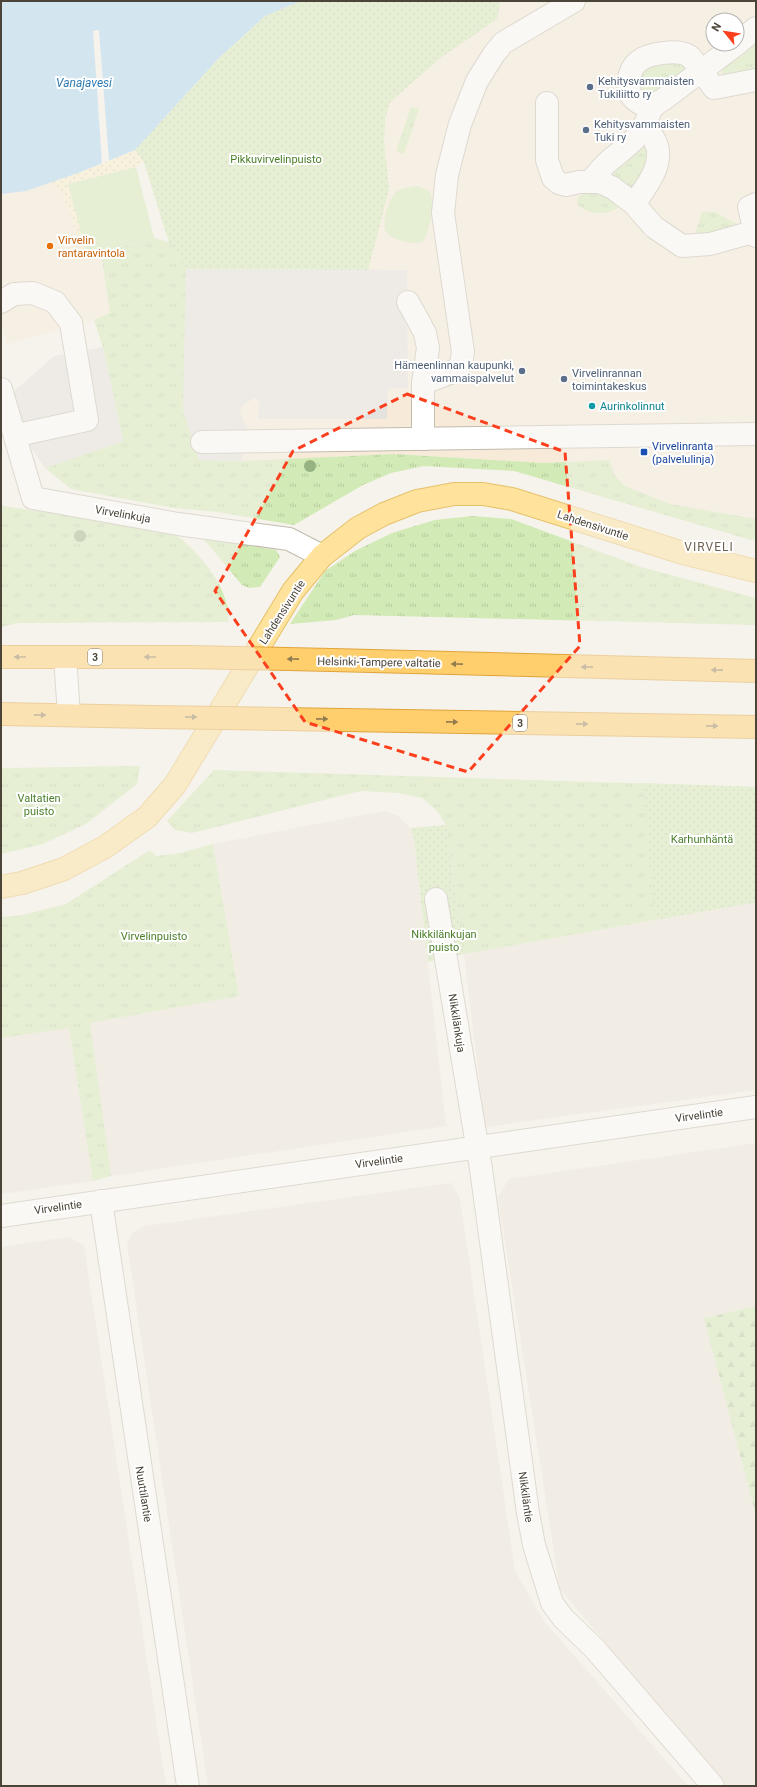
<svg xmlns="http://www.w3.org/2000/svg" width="757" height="1787" viewBox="0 0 757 1787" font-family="Roboto,sans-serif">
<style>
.residential{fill:#eae5da}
.commercial{fill:#f7ead8;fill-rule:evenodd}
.grass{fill:url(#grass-tufts)}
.forest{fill:url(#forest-firs)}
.sand{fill:url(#sand-dots)}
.park{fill:url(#park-dots)}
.garden{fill:#d2eab5}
.parking{fill:#e5e3e0}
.water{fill:#a9d4f2}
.pier{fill:#f6f3ec}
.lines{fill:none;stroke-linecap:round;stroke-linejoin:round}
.minor-casing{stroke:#c2bbae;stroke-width:24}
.major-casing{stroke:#e6c16a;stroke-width:24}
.highway-casing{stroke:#e0a43c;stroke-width:24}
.minor{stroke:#fff;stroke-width:22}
.major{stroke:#ffe39c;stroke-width:22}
.highway{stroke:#ffcf6e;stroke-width:22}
.highway-bridge-casing{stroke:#e0a43c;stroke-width:24;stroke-linecap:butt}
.highway-bridge{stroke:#ffcf6e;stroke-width:22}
.tree{fill:#97b381}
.oneway{fill:#937c4e}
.marked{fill:none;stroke:#fc3f1d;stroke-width:3;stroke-dasharray:8 5;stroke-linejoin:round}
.service-dot{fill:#5c6f8a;stroke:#fff;stroke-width:1.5}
.food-dot{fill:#e8710a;stroke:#fff;stroke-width:1.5}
.culture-dot{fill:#0f9aa8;stroke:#fff;stroke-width:1.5}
.transit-dot{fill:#1a4fb4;stroke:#fff;stroke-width:1.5}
.labels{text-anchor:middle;stroke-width:4;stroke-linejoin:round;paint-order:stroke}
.shield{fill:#fff;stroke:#817c74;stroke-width:1}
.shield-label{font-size:10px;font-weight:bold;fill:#4b4439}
.service-label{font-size:11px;fill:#4e5e75;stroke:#fff;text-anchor:start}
.park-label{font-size:11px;fill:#4a7f2a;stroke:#fff}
.food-label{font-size:11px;fill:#c56008;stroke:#fff;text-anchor:start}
.culture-label{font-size:11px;fill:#0d838f;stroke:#fff;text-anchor:start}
.transit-label{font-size:11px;fill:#164399;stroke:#fff;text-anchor:start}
.street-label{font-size:11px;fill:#4b4439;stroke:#fff}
.water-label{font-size:12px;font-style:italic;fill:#2e7ab2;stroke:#fff}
.neighbourhood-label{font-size:12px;letter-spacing:1px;fill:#6e6250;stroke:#fff}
</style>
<defs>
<pattern id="grass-tufts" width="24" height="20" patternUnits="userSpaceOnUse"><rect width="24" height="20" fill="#d2eab5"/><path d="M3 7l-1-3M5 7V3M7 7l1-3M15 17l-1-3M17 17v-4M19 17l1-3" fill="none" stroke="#b6ca9c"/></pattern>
<pattern id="forest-firs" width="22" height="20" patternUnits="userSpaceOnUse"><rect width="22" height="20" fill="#d2eab5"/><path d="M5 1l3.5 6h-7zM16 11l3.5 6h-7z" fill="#b6ca9c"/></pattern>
<pattern id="sand-dots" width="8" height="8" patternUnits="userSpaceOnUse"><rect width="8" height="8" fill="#f9efc9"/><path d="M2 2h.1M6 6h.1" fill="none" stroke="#d7cead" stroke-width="1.8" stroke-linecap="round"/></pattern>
<pattern id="park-dots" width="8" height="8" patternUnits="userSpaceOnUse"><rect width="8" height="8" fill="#d2eab5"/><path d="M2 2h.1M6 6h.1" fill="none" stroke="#b6ca9c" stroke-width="1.8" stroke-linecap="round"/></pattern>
</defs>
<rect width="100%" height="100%" fill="#f6f3ec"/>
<g class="residential">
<path d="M384,811L398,816L410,828L414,839L446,1126L111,1176L90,1023L239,996L213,844Z"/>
<path d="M756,902V1090L485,1127L464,954Z"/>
<path d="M69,1028L93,1181L1,1194V1038Z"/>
<path d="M756,1143V1306L704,1318L756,1516V1786H728L560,1589L498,1197L509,1179Z"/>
<path d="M451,1183L460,1199L515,1571L543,1620L688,1786H208L127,1244L132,1233L145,1226Z"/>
<path d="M69,1237L84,1246L166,1786H1V1247Z"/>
</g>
<g class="commercial">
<path d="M500,1H756V519L670,504L625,486L615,476L609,460L545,463L393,454L242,461L199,460L389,189L384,143L385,119L390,102L440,58L497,19ZM713,20H737V44H713Z"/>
<path d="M53,181L54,186L61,189L73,222L82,255L101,252L110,313L94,320L8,344L1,324V194L26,191Z"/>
</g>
<g class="grass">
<path d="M500,1L497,19L440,58L390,102L385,119L384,143L389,189L368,270L186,269L199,460L242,461L393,454L545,463L609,460L615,476L625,486L670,504L756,519V539L751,540L514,471L424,466L391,473L363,485L294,525L217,512L174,508L71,489L45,468L123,441L103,347L94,320L110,313L101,252L154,238L169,242L144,162Z"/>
<path d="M756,40V75L724,76C717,62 736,61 743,55C748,51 752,44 756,40Z"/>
<path d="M675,57L689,71L668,91L646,95L641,94L637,76L639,71Z"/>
<path d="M411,107L419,109L404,154L396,151Z"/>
<path d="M648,146L653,157L634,186L629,188L613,180C613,163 634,150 648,146Z"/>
<path d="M593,191L602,194L621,205C611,216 587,216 577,204L578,197L585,192Z"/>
<path d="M702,212H715L737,224L739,231L695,234Z"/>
<path d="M1,506L159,527C166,531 175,534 181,539C202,555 233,595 228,622L18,623L1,627Z"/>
<path d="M472,516L511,519L641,567L756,598V625L354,615L336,620L290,624L325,571L355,551L392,533L435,520Z"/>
<path d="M202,537L276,550L280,557L260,587L249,588L242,585Z"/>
<path d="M140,766L137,784L86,824L43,844L1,854V768Z"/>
<path d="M214,770L756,787V902L464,954L446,825L437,811L422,798L398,793L361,791L192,833L175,830L167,821Z"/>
<path d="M213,844L239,996L90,1023L111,1176L93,1181L69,1028L1,1038V917L18,916L66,904L150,850L156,856L180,853Z"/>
</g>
<path class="forest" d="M756,1306V1516L704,1318Z"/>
<path class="sand" d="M135,150L144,162L136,167L68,184L87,255L82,256L73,222L61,190L54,186L53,181L78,173Z"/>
<g class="park">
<path d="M301,1H500L497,19L440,58L390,102L385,119L384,143L389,189L368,270L186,269L169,242L144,162L135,150L219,58L265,16Z"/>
<path d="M643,783L756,787V902L655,920Z"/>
<path d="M446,825L464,954L428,962L414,839L410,828Z"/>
</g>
<g class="garden">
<path d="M136,167L154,238L87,255L68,184Z"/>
<path d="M417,186L430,191C434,204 432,214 429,227C427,232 426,238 423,241C416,247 390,239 386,232C381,222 389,195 399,190C405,188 412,187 417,186Z"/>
</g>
<g class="parking">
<path d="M186,269L407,270L408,388L388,389L387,419H258L259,401L255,398L246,403L240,409L241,415L247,428L242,461L199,460L183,410Z"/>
<path d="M103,347L123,441L45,468L22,434L12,393L54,356Z"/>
</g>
<path class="water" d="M1,1H301L265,16L219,58L135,150L78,173L26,191L1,194Z"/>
<path class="pier" d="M99,30L109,161L102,164L93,31Z"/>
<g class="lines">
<g class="minor-casing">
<g id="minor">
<path d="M737,44L756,28"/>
<path d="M547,103V160L553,178L559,183L566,185L579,182H600L613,188L634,204L654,227L682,246L710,244L756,231"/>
<path d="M651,109C644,105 635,102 631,95C626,84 629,68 639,61C649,53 678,49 689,56C694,59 709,82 714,88L756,80"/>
<path d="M590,182C596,175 602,167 609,161C622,150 636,141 644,126C652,111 647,109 664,99L737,44"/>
<path d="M634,204C646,187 666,163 655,141C653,136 648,131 644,126"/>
<path d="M756,204L749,207L756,236"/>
<path d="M1,302L14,294L33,293L55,302L71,323L87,420L22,434L16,440"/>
<path d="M408,302L425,333L428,348L423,383V439"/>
<path d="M423,383C432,379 452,374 459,367C462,364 462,357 463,352L443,213L447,175L460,124L477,81L494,54L503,43L574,1"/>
<path d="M1,389L33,498L178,524L289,539L322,556"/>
<path d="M202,442L756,434"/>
<path d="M65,657L69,715"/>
<path d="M436,899L481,1169L528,1513L534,1545L552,1603L563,1618L595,1649L713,1786"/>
<path d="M101,1201L188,1786"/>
<path d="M1,1216L756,1107"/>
</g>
</g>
<g class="major-casing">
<path id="major" d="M1,887L22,883L64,869L105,847L147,817L175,785L293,591L322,556L358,528L384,514L417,501L454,494H483L512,499L683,553L756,571"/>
</g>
<g class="highway-casing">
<g id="highway">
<path d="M1,657H189"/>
<path d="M332,660L756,671"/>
<path d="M1,714L152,717"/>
<path d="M283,719L756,727"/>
</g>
</g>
<use href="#minor" class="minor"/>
<use href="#major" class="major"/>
<use href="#highway" class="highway"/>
<g class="highway-bridge-casing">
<g id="highway-bridge">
<path d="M189,657L332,660"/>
<path d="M152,717L283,719"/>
</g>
</g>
<use href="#highway-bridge" class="highway-bridge"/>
</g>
<g class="tree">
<circle cx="310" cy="466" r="6"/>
<circle cx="80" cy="536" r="6"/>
</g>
<defs><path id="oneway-solid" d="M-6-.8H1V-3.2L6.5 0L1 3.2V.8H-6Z"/></defs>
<g class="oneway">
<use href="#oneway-solid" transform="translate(20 657) rotate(-180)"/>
<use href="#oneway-solid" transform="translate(150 657) rotate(-180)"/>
<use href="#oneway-solid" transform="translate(293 659) rotate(-179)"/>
<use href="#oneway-solid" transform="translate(457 664) rotate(-179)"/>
<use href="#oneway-solid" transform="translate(587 667) rotate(-179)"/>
<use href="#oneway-solid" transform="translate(717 670) rotate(-179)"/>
<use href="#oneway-solid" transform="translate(40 715) rotate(1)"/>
<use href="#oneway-solid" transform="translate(191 717) rotate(1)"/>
<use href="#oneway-solid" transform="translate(322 719) rotate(1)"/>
<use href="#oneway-solid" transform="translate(452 722) rotate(1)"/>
<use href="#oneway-solid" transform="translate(582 724) rotate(1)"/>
<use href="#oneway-solid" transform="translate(712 726) rotate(1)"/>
</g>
<path d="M0 0H757V1787H0ZM407,394L565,452L580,646L468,772L305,722L215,591L293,451Z" fill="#f6f3ec" fill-opacity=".55" fill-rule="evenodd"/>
<path class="marked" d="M407,394L565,452L580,646L468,772L305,722L215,591L293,451Z"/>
<g class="service-dot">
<circle cx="590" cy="87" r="4"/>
<circle cx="586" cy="130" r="4"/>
<circle cx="522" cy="371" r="4"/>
<circle cx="564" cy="379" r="4"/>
</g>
<circle class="food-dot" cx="50" cy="246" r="4"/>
<circle class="culture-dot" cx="592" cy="406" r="4"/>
<rect class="transit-dot" x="640" y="448" width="8" height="8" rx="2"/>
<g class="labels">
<g class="shield">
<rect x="88" y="649" width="14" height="16" rx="3"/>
<rect x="513" y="715" width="14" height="16" rx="3"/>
</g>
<g class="shield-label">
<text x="95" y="661">3</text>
<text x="520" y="727">3</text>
</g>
<g class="service-label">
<text x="598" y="85">Kehitysvammaisten<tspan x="598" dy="13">Tukiliitto ry</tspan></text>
<text x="594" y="128">Kehitysvammaisten<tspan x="594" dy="13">Tuki ry</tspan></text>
<text x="514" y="369" text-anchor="end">Hämeenlinnan kaupunki,<tspan x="514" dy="13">vammaispalvelut</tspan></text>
<text x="572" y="377">Virvelinrannan<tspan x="572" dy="13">toimintakeskus</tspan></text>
</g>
<g class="park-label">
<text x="276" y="163">Pikkuvirvelinpuisto</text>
<text x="39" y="802">Valtatien<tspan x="39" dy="13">puisto</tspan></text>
<text x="702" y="843">Karhunhäntä</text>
<text x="444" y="938">Nikkilänkujan<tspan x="444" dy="13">puisto</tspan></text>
<text x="154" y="940">Virvelinpuisto</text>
</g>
<g class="food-label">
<text x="58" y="244">Virvelin<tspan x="58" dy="13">rantaravintola</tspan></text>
</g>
<g class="culture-label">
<text x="600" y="410">Aurinkolinnut</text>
</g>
<g class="transit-label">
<text x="652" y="450">Virvelinranta<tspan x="652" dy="13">(palvelulinja)</tspan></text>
</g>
<g class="street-label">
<text transform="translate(123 514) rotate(10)" y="4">Virvelinkuja</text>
<text transform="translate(593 525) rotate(18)" y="4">Lahdensivuntie</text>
<text transform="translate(282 612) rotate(-57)" y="4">Lahdensivuntie</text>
<text transform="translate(379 662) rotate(1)" y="4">Helsinki-Tampere valtatie</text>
<text transform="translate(457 1023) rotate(81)" y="4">Nikkilänkuja</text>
<text transform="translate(699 1115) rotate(-8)" y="4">Virvelintie</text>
<text transform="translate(379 1161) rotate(-8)" y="4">Virvelintie</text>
<text transform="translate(58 1207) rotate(-8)" y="4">Virvelintie</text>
<text transform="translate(144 1494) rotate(81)" y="4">Nuuttilantie</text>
<text transform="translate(526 1497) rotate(82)" y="4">Nikkiläntie</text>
</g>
<g class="water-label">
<text x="84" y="87">Vanajavesi</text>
</g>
<g class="neighbourhood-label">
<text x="709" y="551">VIRVELI</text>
</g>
</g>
<rect width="757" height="1787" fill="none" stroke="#4b4439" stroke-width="4"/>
<g transform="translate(725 32) rotate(300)"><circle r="19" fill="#ffffff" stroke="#b7b4b0"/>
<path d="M0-3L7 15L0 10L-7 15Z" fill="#fc3f1d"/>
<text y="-6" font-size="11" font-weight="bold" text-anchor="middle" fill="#4b4439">N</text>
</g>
</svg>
